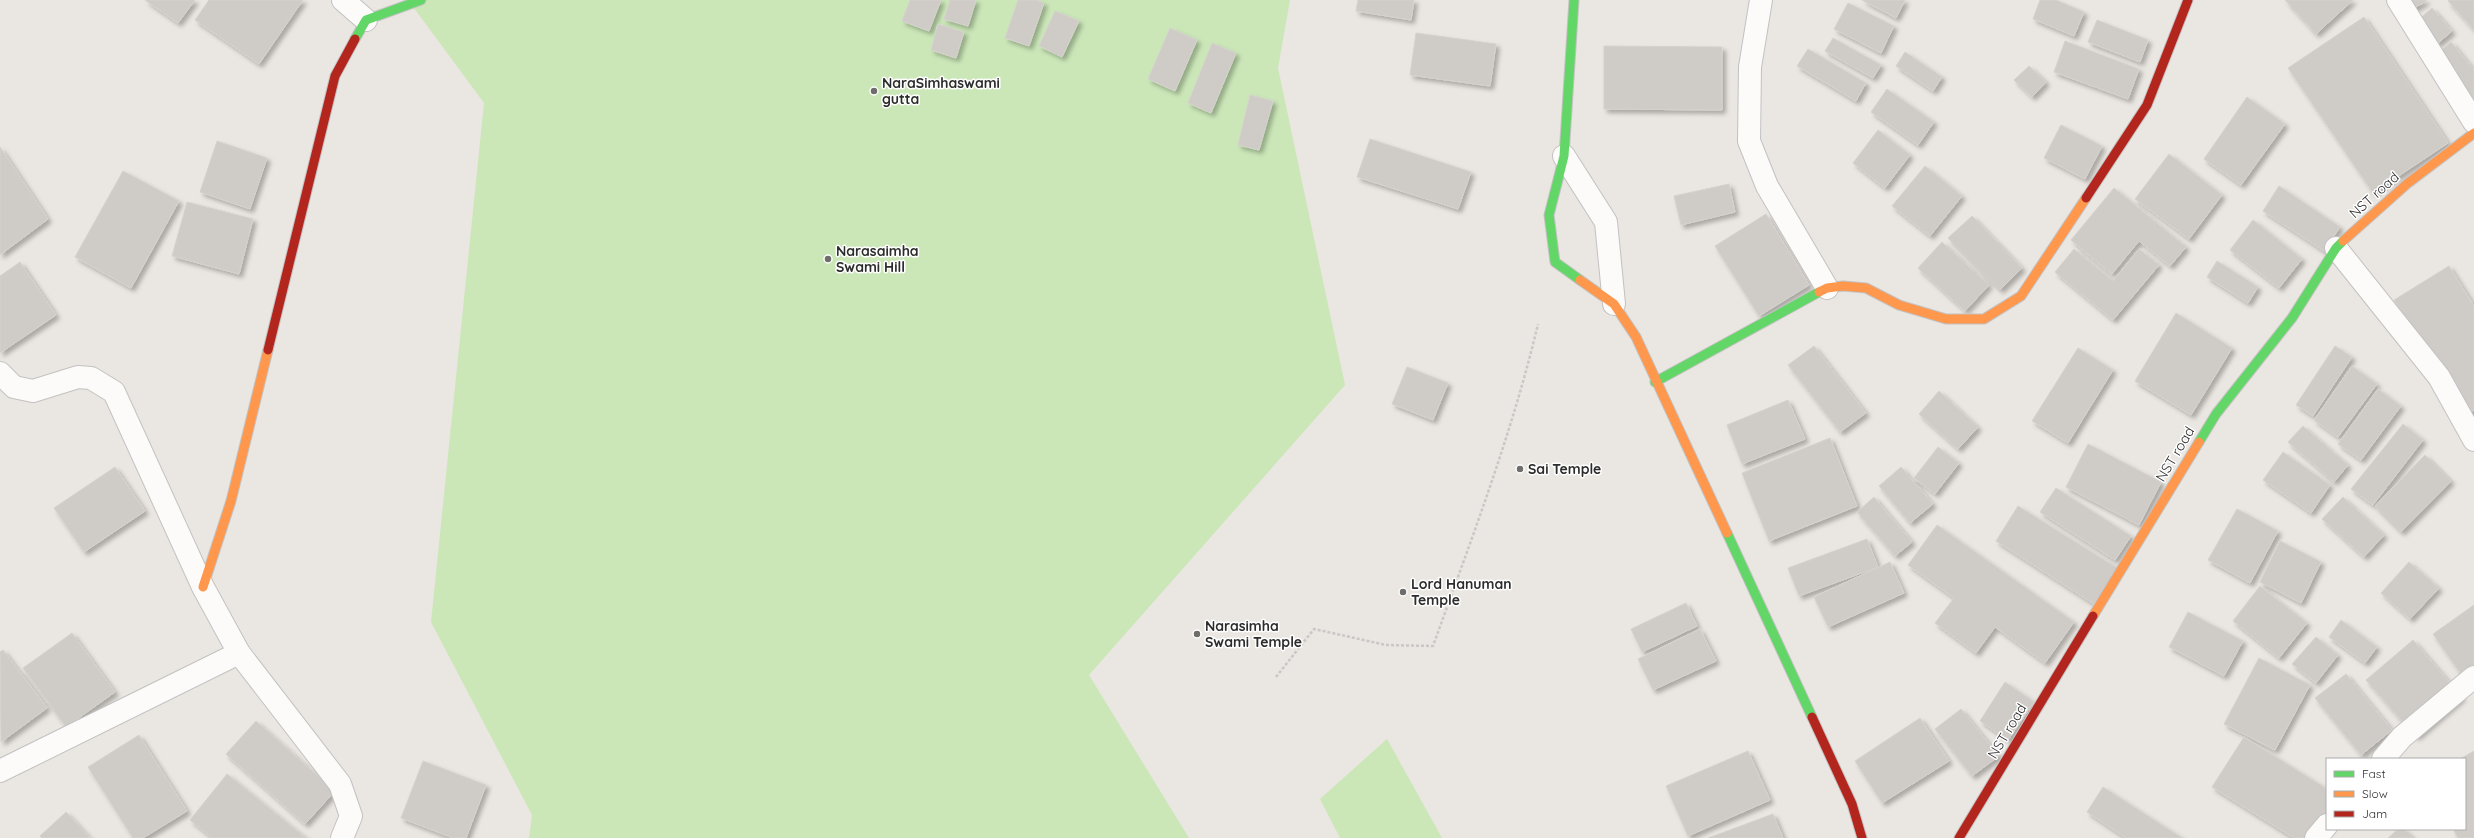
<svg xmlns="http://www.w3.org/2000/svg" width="2474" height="838" viewBox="0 0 2474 838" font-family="Quicksand,sans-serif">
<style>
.green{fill:#cbe7b8}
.building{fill:#cfccc8;stroke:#d5d2cd;filter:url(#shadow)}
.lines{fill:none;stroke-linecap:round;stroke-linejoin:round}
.street-casing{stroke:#c3c2c2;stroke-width:24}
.fast-casing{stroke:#c3c2c2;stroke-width:11}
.slow-casing{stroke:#c3c2c2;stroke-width:11}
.jam-casing{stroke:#c3c2c2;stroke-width:11}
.path{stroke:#c8c8c7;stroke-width:2.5;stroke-dasharray:3 2;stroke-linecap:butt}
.street{stroke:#fcfbfa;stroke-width:22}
.fast{stroke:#63d668;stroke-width:9}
.slow{stroke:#ff974d;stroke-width:9}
.jam{stroke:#b3261e;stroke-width:9}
.poi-dot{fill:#6e6d6b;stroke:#fff;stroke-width:1.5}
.labels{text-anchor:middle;stroke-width:3;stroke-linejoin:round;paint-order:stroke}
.poi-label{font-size:14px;font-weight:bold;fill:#2c2c2c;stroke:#fff;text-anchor:start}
.street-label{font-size:14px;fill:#2c2c2c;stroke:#fff}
</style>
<defs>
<filter id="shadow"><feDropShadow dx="3.5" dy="3.5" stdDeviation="2" flood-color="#0004"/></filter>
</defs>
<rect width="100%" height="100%" fill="#eae6e1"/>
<g class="green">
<path d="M408,0H1290L1278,68L1345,385L1089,675L1189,838H529L532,815L431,622L484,103Z"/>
<path d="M1387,739L1442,838H1340L1320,799Z"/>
</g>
<g class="building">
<path d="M145,0H195L178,23Z"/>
<path d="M209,0H303L259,64L195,20Z"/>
<path d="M910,0H941L929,31L902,21Z"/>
<path d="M950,0H976L968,26L944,19Z"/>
<path d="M1018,0H1036L1044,3L1029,46L1005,38Z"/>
<path d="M1358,0H1414L1411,20L1356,11Z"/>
<path d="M1862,0H1905L1896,18Z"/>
<path d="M2040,0H2056L2084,12L2074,36L2033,19Z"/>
<path d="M2285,0H2353L2316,34Z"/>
<path d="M2405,0H2426V1L2411,10Z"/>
<path d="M2450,0H2474V30L2448,1Z"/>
<path d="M1848,3L1894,26L1881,53L1834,29Z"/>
<path d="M2432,8L2452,31L2437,44L2417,21Z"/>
<path d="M1055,11L1079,21L1062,57L1039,46Z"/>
<path d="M2364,17L2448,143L2373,193L2288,68Z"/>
<path d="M2097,20L2148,40L2140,62L2088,42Z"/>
<path d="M938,24L964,32L956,58L931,50Z"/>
<path d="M1170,28L1197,40L1175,91L1148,79Z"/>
<path d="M1416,33L1496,44L1490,86L1410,75Z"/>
<path d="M1833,38L1881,65L1873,78L1825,51Z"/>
<path d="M2065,41L2139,69L2128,99L2054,72Z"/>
<path d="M2451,42L2474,70V103L2436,55Z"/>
<path d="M1212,43L1236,53L1211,113L1188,103Z"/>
<path d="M1604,46L1722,47V110L1604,109Z"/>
<path d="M1808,49L1866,83L1856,101L1797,66Z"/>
<path d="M1905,52L1942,77L1933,91L1896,66Z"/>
<path d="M2029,66L2046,82L2032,97L2014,80Z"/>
<path d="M1887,89L1934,122L1918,145L1871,112Z"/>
<path d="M1250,95L1273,101L1259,150L1238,145Z"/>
<path d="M2247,97L2285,124L2241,185L2204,159Z"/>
<path d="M2061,125L2102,146L2085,179L2044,158Z"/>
<path d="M1878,130L1910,155L1885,188L1853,163Z"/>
<path d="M1370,139L1471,172L1458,209L1357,177Z"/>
<path d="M217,141L267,158L250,209L200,192Z"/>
<path d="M0,147L48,219L0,255Z"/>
<path d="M2169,154L2222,195L2189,239L2135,199Z"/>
<path d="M1925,166L1962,196L1930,236L1892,206Z"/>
<path d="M123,171L179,201L131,288L75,257Z"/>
<path d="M1729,184L1735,212L1681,225L1674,196Z"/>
<path d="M2279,186L2340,227L2324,251L2263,211Z"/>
<path d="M2114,188L2186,247L2170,266L2139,241L2112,274L2071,240Z"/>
<path d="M187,202L253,219L239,274L172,256Z"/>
<path d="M1766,214L1809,285L1759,316L1715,246Z"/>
<path d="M1972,216L2022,268L2000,290L1948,238Z"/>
<path d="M2253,220L2302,259L2279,288L2230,250Z"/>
<path d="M1942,242L1989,285L1965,311L1918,268Z"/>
<path d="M2074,249L2113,281L2139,249L2159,265L2113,320L2055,272Z"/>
<path d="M2217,261L2258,287L2248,303L2207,277Z"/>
<path d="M20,262L56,315L0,353V276Z"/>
<path d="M2449,266L2474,306V410L2466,415L2394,300Z"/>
<path d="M2176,313L2232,348L2191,415L2135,381Z"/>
<path d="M1814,346L1866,413L1840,432L1788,365Z"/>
<path d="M2335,346L2352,357L2313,416L2296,405Z"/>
<path d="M2078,348L2113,370L2068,443L2032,421Z"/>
<path d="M2352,366L2377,384L2338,437L2314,420Z"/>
<path d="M1407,367L1448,383L1433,420L1392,404Z"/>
<path d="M2378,389L2401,406L2361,460L2338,444Z"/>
<path d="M1939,391L1978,427L1958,449L1919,414Z"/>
<path d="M1788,400L1805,439L1742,464L1727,425Z"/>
<path d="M2403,424L2423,440L2373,505L2351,489Z"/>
<path d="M2303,426L2348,465L2334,482L2288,442Z"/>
<path d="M1830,438L1857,506L1769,541L1742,473Z"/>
<path d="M2088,444L2161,482L2139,525L2066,487Z"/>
<path d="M1938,447L1959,463L1935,494L1914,478Z"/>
<path d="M2283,452L2330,485L2311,513L2263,480Z"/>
<path d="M2425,455L2451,481L2401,532L2375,506Z"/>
<path d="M115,467L145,511L84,552L54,508Z"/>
<path d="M1901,467L1933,504L1910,523L1879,486Z"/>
<path d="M2056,488L2131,536L2115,560L2040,512Z"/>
<path d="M1874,497L1912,542L1895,556L1857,512Z"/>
<path d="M2343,497L2384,535L2364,557L2322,519Z"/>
<path d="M2018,506L2117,568L2094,604L1996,541Z"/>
<path d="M2237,509L2278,531L2250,583L2208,560Z"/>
<path d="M1937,525L2074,622L2045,663L1995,627L1976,653L1935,623L1954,598L1908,565Z"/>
<path d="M1867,539L1878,567L1799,596L1788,568Z"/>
<path d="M2280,541L2321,562L2301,603L2260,582Z"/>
<path d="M1890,562L1904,593L1828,627L1814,597Z"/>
<path d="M2409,562L2439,588L2410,619L2381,593Z"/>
<path d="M2260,586L2307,623L2279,658L2233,621Z"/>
<path d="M1686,603L1697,626L1642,652L1631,629Z"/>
<path d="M2474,605V669L2463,677L2433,634Z"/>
<path d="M2188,612L2243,641L2224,676L2169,647Z"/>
<path d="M2341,620L2377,647L2365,663L2329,637Z"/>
<path d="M1700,629L1716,661L1653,690L1638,659Z"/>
<path d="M72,633L115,692L66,727L23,668Z"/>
<path d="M2316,637L2338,655L2316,683L2292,664Z"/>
<path d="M2413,640L2462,697L2416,737L2366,680Z"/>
<path d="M3,650L47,708L1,742L0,652Z"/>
<path d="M2259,658L2310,685L2275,750L2224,724Z"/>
<path d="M2346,674L2392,730L2361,755L2315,698Z"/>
<path d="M2005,682L2034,702L2008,740L1980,721Z"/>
<path d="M1961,709L1999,756L1972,776L1935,729Z"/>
<path d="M1920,718L1949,761L1882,803L1855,761Z"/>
<path d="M256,721L335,791L305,824L226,754Z"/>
<path d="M139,735L187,811L143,838H133L88,767Z"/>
<path d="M2244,737L2327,789V818L2314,838H2294L2212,787Z"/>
<path d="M1748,751L1770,800L1688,836L1666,786Z"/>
<path d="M2474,751V838H2458L2453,829H2465V759H2460Z"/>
<path d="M423,761L486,785L466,838H453L401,818Z"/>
<path d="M227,774L306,838H213L190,820Z"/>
<path d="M2103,787L2182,838H2126L2087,812Z"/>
<path d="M66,812L90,838H42L40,836Z"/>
<path d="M1773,814L1783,838H1708Z"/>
<path d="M2398,829H2404L2413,838H2388Z"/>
</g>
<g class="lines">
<g class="street-casing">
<g id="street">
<path d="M343,0L366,20"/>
<path d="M1761,0L1750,67L1749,141L1767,186L1827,288"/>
<path d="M2398,0L2474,122"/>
<path d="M1564,156L1606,222L1614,304"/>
<path d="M2336,248L2439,377L2474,440"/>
<path d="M0,373L14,387L33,391L78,377L91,378L114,392L203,587L239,653L340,784L351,816L342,838"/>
<path d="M2383,759L2402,737L2474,677"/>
<path d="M0,771L239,653"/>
<path d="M2316,838L2327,825"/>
</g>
</g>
<g class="fast-casing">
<g id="fast">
<path d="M1574,0L1564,156L1549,215L1555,262L1580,280"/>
<path d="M355,39L366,20L421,0"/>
<path d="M1655,382L1819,292"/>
<path d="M2199,442L2216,414L2292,318L2336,248L2343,241"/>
<path d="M1727,533L1812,717"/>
</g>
</g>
<g class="slow-casing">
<g id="slow">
<path d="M2343,241L2408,183L2474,133"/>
<path d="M1580,280L1614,304L1636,337L1727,533"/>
<path d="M1819,292L1827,288L1843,286L1866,288L1899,305L1946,319H1984L2021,296L2086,198"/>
<path d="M203,587L231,501L268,350"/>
<path d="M2093,616L2199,442"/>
</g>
</g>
<g class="jam-casing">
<g id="jam">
<path d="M2086,198L2147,105L2188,0"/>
<path d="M268,350L335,76L355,39"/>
<path d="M1812,717L1852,804L1862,838"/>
<path d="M1959,838L2093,616"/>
</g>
</g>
<path class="path" d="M1276,677L1314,629L1386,645L1433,646C1471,540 1512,434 1538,324"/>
<use href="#street" class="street"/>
<use href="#fast" class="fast"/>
<use href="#slow" class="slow"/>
<use href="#jam" class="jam"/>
</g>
<g class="poi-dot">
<circle cx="874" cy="91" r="4"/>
<circle cx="828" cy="259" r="4"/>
<circle cx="1520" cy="469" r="4"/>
<circle cx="1403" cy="592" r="4"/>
<circle cx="1197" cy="634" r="4"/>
</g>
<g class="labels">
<g class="poi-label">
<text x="882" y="88">NaraSimhaswami<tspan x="882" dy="16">gutta</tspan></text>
<text x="836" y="256">Narasaimha<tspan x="836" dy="16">Swami Hill</tspan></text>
<text x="1528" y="474">Sai Temple</text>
<text x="1411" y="589">Lord Hanuman<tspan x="1411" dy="16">Temple</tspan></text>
<text x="1205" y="631">Narasimha<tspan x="1205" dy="16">Swami Temple</tspan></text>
</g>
<g class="street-label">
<text transform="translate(2374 195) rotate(-42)" y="5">NST road</text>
<text transform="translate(2175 454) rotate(-59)" y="5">NST road</text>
<text transform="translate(2007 731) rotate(-59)" y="5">NST road</text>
</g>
</g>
<rect x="2326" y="758" width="140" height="72" fill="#ffffff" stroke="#ababab"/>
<rect x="2334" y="771" width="20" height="6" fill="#63d668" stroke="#ababab"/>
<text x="2362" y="778" font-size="12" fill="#2c2c2c">Fast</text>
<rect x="2334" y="791" width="20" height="6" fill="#ff974d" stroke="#ababab"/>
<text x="2362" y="798" font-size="12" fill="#2c2c2c">Slow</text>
<rect x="2334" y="811" width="20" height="6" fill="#b3261e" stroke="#ababab"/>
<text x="2362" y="818" font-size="12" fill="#2c2c2c">Jam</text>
</svg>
